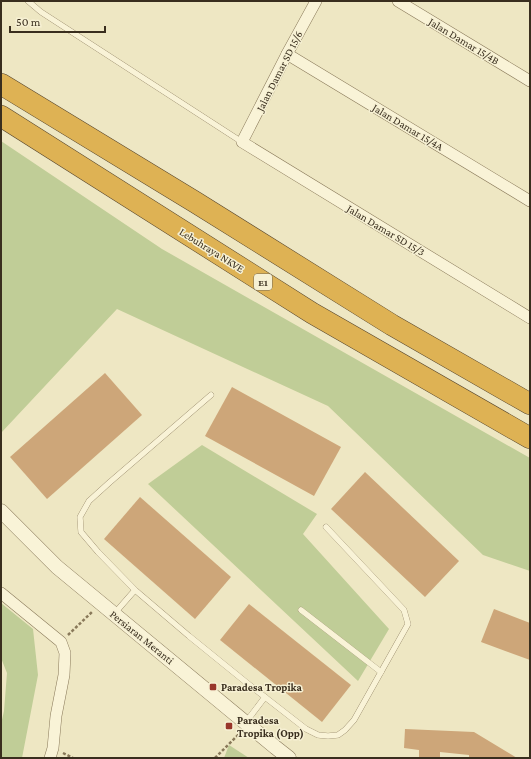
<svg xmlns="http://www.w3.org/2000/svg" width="531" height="759" viewBox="0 0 531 759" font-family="'Crimson Pro',serif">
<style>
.green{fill:#c0cd97}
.building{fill:#cda679}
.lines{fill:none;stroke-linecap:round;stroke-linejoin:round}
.service-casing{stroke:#89795a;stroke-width:6}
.minor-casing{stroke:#89795a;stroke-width:12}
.tertiary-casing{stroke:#89795a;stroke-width:15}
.motorway-casing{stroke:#57462e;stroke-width:22}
.path{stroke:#89795a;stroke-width:2.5;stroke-dasharray:3 2;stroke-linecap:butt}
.service{stroke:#f9f3d7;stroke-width:5.5}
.minor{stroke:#f9f3d7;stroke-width:11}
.tertiary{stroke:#f9f3d7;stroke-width:14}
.motorway{stroke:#deb254;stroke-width:21}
.poi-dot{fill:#98362a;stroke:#f6f0d3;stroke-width:1.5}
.labels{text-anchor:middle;stroke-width:3;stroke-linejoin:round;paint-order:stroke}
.shield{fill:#f6f0d3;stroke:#726854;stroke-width:1}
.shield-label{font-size:10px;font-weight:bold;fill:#392e1e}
.street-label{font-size:11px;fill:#392e1e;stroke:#f6f0d3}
.poi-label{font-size:11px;font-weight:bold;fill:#392e1e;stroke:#f6f0d3;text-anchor:start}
</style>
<rect width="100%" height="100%" fill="#eee7c3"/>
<g class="green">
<path d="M1,141L162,249L530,458V571L483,555L328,406L117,309L1,433Z"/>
<path d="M202,445L317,514L303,534L389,629L358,681L148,484Z"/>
<path d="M1,603L33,629L38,675L22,758H1V724L4,711L7,673L1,658Z"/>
<path d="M229,745L249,758H224Z"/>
</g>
<g class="building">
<path d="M105,373L142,415L47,499L10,457Z"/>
<path d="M232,387L341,447L314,496L205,436Z"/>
<path d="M365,472L459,561L425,597L331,509Z"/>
<path d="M140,497L231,577L195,619L104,539Z"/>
<path d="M249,604L351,685L322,722L220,640Z"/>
<path d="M494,609L530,623V660L481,642Z"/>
<path d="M405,729L474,732L517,758H469V755L440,752V758H419V750L404,748Z"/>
</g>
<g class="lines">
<g class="service-casing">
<g id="service">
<path d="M28,1L41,12L242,142"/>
<path d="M211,395L110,482L89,501L80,517L81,532L98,552L135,590L189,636L247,683L306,729L318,735L328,736L338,735L345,730L354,720L408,624L404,610L326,527"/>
<path d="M301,610L381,672"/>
<path d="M114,614L135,590"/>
<path d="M246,722L265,697"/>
</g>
</g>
<g class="minor-casing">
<g id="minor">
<path d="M316,1L287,54L242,142L530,318"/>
<path d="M398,1L530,81"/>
<path d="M287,54L530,201"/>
<path d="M1,593L61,642L65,653L64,675L56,716L53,748L50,758"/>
</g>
</g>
<g class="tertiary-casing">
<path id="tertiary" d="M1,511L57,567L114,614L275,747L289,758"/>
</g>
<g class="motorway-casing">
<g id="motorway">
<path d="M1,84L195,202L392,325L530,404"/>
<path d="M1,116L312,313L530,438"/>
</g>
</g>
<g class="path">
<path d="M68,635L92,612"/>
<path d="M63,753L73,758"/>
<path d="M215,758L240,733"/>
</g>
<use href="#service" class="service"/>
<use href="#minor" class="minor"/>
<use href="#tertiary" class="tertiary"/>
<use href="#motorway" class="motorway"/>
</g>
<g class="poi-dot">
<rect x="209" y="683" width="8" height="8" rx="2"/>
<rect x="225" y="722" width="8" height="8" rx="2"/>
</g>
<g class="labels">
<rect class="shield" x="254" y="274" width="18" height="16" rx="3"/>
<g class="shield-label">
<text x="263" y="286">E1</text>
</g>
<g class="street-label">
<text transform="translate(464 41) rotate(31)" y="4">Jalan Damar 15/4B</text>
<text transform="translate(279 71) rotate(-63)" y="4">Jalan Damar SD 15/6</text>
<text transform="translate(408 127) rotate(31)" y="4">Jalan Damar 15/4A</text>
<text transform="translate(386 230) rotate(31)" y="4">Jalan Damar SD 15/3</text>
<text transform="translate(212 250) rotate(32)" y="4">Lebuhraya NKVE</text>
<text transform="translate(142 637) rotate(39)" y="4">Persiaran Meranti</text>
</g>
<g class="poi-label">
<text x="221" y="691">Paradesa Tropika</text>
<text x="237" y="724">Paradesa<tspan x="237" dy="13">Tropika (Opp)</tspan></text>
</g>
</g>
<rect width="531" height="759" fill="none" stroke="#392e1e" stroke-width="4"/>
<path d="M10 26v6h95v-6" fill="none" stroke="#392e1e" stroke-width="2"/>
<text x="16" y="26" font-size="12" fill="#392e1e" stroke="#f6f0d3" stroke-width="3" paint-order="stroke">50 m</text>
</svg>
